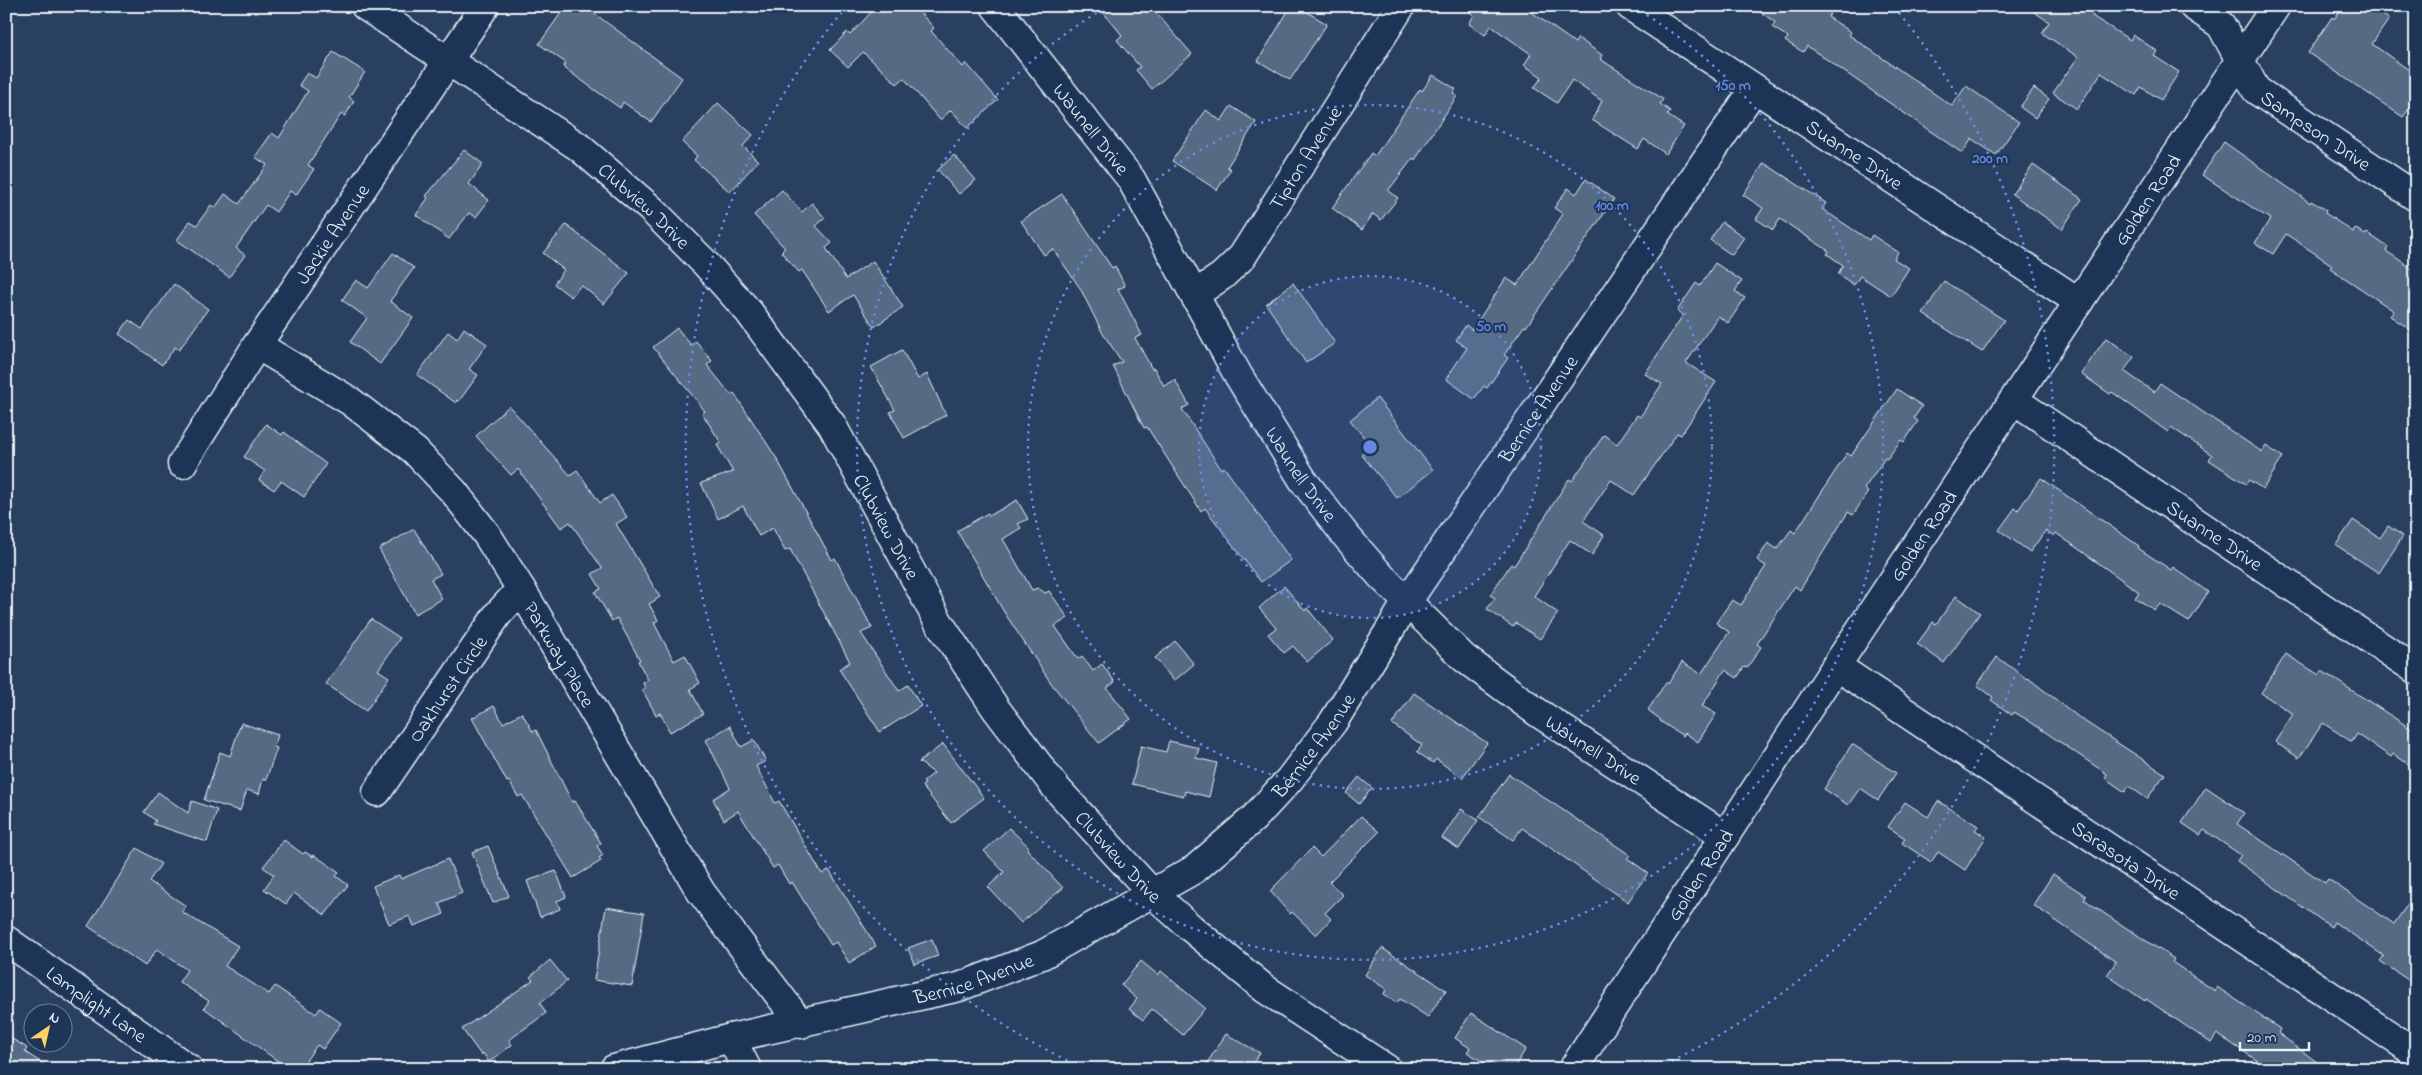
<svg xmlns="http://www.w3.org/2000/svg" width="2422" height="1075" viewBox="0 0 2422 1075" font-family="'Indie Flower',sans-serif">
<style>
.building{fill:#556a83;stroke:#e8f1f8}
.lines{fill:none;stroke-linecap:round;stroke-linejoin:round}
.minor-casing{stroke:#e8f1f8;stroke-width:31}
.minor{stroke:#1d3557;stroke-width:28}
.ring{fill:none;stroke:#6487e3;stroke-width:2.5;stroke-dasharray:2.5 5}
.labels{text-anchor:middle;stroke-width:4;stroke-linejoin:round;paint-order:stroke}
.street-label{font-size:20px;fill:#e8f1f8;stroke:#1d3557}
.centre{fill:#6487e3;stroke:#1d3557;stroke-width:2.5}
.ring-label{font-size:15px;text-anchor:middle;font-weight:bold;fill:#6487e3;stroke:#1d3557;stroke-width:4;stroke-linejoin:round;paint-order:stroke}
</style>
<rect width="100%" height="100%" fill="#294061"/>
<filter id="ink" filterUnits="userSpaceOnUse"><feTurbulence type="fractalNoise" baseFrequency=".02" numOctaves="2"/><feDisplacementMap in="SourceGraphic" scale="10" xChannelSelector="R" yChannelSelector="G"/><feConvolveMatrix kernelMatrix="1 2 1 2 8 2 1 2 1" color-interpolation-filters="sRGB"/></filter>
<g filter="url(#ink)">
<g class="building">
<path d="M566,6H584L682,78L651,122L623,102L620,108L563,67L566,63L539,44Z"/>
<path d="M877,6H914L934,28L931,31L963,67L966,63L998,100L967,128L951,110L940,120L904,78L897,84L863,52L848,67L830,50L847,32L850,35Z"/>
<path d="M1098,6H1150L1192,54L1152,89L1136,70L1140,67L1117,40L1122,35Z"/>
<path d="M1291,6H1297L1327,24L1290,80L1258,61Z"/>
<path d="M1461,6H1523L1575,43L1578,38L1602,55L1600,59L1663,99L1660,104L1670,111L1667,115L1684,126L1666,154L1644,139L1638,149L1592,120L1602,101L1572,80L1557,103L1534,88L1542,77L1524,65L1531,54L1491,26L1485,35L1469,24L1474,15Z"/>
<path d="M1751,6H1835L1828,17L1851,32L1849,35L1952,106L1966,86L2019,122L1996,155L1972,139L1962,153L1807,46L1803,52L1785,41L1788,37L1772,27L1775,22Z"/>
<path d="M2026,6H2099L2092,16L2130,40L2133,35L2157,51L2154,56L2179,72L2161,100L2141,87L2136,95L2101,73L2077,109L2053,93L2078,57L2042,33L2049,22Z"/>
<path d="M2343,6H2370L2389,19L2372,44L2416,75V99L2403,117L2308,53L2332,17L2334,19Z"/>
<path d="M333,52L365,72L349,97L354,101L345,116L341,114L308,165L314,169L296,195L290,191L276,212L266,205L236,248L245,255L229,277L177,240L190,221L197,225L211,205L215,208L225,194L239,204L267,165L255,157L272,133L279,138L308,91L299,85L307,73L316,78Z"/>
<path d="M1433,75L1456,89L1453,93L1457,96L1415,160L1413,158L1388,191L1398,198L1381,220L1373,214L1362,230L1332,208L1371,153L1375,156L1420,89L1422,91Z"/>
<path d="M2034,88L2049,99L2035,118L2020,107Z"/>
<path d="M718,103L753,135L743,146L758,161L730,192L694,160L697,156L682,142Z"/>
<path d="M1231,106L1256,122L1227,167L1231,169L1217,190L1172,161L1206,110L1221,121Z"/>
<path d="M2224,142L2310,203L2311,201L2326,210L2325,213L2353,232L2355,228L2365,235L2367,233L2388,247L2386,251L2416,271V333L2390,316L2394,311L2330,268L2332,265L2286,234L2273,254L2255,243L2270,219L2202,175Z"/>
<path d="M464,150L483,164L469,184L489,200L476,217L469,213L449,239L416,215L428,198L426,196Z"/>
<path d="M954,155L976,180L959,194L938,170Z"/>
<path d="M1764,163L1826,203L1822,209L1869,240L1872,235L1898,252L1894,259L1909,268L1891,296L1860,276L1854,285L1838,274L1843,265L1827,254L1829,251L1780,219L1773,230L1756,219L1763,208L1743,195Z"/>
<path d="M2033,165L2082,199L2062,229L2012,194Z"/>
<path d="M1586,179L1614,199L1526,327L1524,326L1504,355L1508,358L1487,388L1484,386L1474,399L1446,379L1467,348L1456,340L1466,325L1472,330L1506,278L1517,285L1563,214L1554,208L1568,188L1576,194Z"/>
<path d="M782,190L802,212L812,203L825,218L816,226L832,243L826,248L846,279L873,261L903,307L874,327L853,295L829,311L802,270L799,272L781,252L785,248L754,215Z"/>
<path d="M1062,194L1112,268L1115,266L1125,286L1118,289L1142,335L1135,338L1152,369L1154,368L1164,386L1175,380L1189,405L1182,409L1221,469L1224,467L1291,560L1261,582L1205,508L1201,511L1147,427L1144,428L1113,366L1122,362L1102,332L1080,288L1053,249L1044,255L1021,221Z"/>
<path d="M1722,222L1744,237L1732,255L1710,240Z"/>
<path d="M566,225L629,273L604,304L581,285L571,297L554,284L564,270L543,253Z"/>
<path d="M393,253L414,268L390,301L413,318L380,364L350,342L367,318L342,300L356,280L368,288Z"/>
<path d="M1715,263L1742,281L1735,291L1745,298L1728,323L1718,316L1686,363L1716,382L1681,435L1677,433L1634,495L1611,480L1583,521L1604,535L1592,555L1570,540L1534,596L1558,613L1540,639L1516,623L1513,627L1487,609L1495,598L1490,595L1511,564L1514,566L1569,479L1572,481L1604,435L1617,444L1637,415L1640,417L1662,384L1645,374L1683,315L1677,311L1696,283L1700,286Z"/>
<path d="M1944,281L2004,320L1982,352L1923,314Z"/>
<path d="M1293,283L1335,343L1306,363L1266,304Z"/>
<path d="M174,284L208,309L179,350L175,347L162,365L119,334L129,320L142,329Z"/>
<path d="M464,328L487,344L469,369L478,375L459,401L457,400L456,403L417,375L448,332L457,339Z"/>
<path d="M677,328L691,345L696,341L712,361L707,365L731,395L734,393L777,459L832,560L835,558L872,628L861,633L899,691L908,685L921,706L880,732L839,669L850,662L790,549L785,551L773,528L759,536L743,506L718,519L701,483L733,472L717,445L721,443L702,413L705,411L653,347Z"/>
<path d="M2106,338L2134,357L2124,371L2154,392L2160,383L2262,452L2266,446L2283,457L2263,489L2249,480L2246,484L2209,460L2212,455L2171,427L2168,432L2112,392L2110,394L2081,374Z"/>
<path d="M902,350L918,379L927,374L946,415L904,438L890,412L895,410L871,367Z"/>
<path d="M1897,389L1922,406L1914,418L1918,421L1904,442L1901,440L1887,459L1885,458L1864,489L1868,492L1853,515L1848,512L1800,590L1795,586L1757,644L1761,647L1747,668L1744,667L1737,678L1725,670L1702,706L1716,714L1698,742L1685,733L1683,736L1660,721L1661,720L1648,710L1666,682L1668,684L1682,662L1701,674L1729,632L1716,623L1732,600L1741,605L1766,566L1757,560L1768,543L1777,549L1791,530L1795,533L1847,453L1851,456Z"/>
<path d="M1377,398L1433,470L1397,498L1361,454L1371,446L1350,420Z"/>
<path d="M509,406L570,475L577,470L600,503L612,495L627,517L616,524L660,597L649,604L658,620L654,623L674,661L685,655L700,683L690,689L703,714L670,732L660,713L656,715L642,689L645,688L643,683L648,680L638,661L640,660L617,618L612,621L595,592L601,589L592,574L602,568L570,522L561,528L518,469L511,475L476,436Z"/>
<path d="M266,424L282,435L284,432L326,464L304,497L281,481L274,490L259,480L265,471L244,457Z"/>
<path d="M2041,478L2139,546L2138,548L2171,570L2173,567L2208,592L2189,622L2160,604L2155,610L2135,598L2139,592L2056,533L2054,536L2046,530L2030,552L1999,530L2015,508L2018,510Z"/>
<path d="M1017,500L1028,519L1018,524L1021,528L1003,539L1032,590L1038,588L1045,593L1049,591L1068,618L1055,626L1078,659L1082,656L1093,671L1102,664L1115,682L1107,688L1131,719L1099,743L1051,683L1004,612L957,531L988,513L989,516Z"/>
<path d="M2353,520L2380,538L2388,526L2403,536L2379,573L2336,545Z"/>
<path d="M414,529L441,574L431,579L442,599L415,614L379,549Z"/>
<path d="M1284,586L1305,611L1307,608L1333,640L1307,662L1293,646L1284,653L1268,634L1276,628L1259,608Z"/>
<path d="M1956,596L1980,613L1944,663L1917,644L1933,622L1936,624Z"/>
<path d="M371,619L400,638L378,670L389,677L366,711L326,684Z"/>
<path d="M1175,641L1194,664L1174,681L1155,658Z"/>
<path d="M2286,654L2319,675L2322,671L2416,732V769L2393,754L2391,757L2357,734L2352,742L2323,723L2299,758L2275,742L2293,714L2261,693Z"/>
<path d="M1997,657L2027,679L2028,678L2081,719L2165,774L2147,799L2129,786L2125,792L2105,778L2107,774L2026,719L2014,712L2012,715L1991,700L1993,697L1977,685Z"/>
<path d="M1414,693L1487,743L1462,778L1436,759L1433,763L1417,752L1422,745L1392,724Z"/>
<path d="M494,706L503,723L522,713L533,732L536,730L572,802L575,801L601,843L597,846L603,855L599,858L601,861L573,878L522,795L518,797L509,781L507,782L472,718Z"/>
<path d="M241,723L278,735L274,747L277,748L266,780L263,779L259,794L247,790L240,811L204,800L220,752L230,756Z"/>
<path d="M730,726L741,747L754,740L766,761L756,766L775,803L779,801L822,874L829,870L876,946L849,963L836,942L831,945L792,882L789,884L778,865L773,868L738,811L724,820L713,799L730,788L706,740Z"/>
<path d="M1169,741L1199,748L1196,758L1217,763L1209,797L1185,791L1184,796L1132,784L1141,746L1166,752Z"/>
<path d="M943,744L984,798L951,823L922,786L925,784L923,782L934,773L919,762Z"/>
<path d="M1852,744L1896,773L1878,800L1860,788L1848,805L1824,789Z"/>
<path d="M1509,774L1630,855L1627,858L1648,873L1628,902L1522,828L1513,840L1479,817Z"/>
<path d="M1359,777L1372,788L1359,804L1346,793Z"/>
<path d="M2206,787L2244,813L2237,824L2325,883L2328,879L2394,924L2416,892V968L2408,980L2380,961L2384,956L2334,922L2331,927L2237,861L2241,855L2204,830L2200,835L2182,823Z"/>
<path d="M158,792L188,813L192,801L217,810L207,842L153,824L156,821L144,812Z"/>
<path d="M1938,801L1978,826L1975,830L1986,837L1965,870L1938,852L1931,862L1902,843L1905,838L1888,827L1905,802L1928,817Z"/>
<path d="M1461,809L1478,820L1459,849L1442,838Z"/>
<path d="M1361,816L1379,832L1329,882L1343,895L1325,913L1331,919L1316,935L1292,912L1290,914L1270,891L1312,848L1321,857Z"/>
<path d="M1009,828L1029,847L1027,849L1063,888L1021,923L988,887L1004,872L984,851Z"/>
<path d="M284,840L303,854L305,852L313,857L314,855L339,872L336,876L348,885L325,915L294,893L286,904L264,889L274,875L263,867Z"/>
<path d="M488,846L509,896L493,903L472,852Z"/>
<path d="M137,848L161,864L149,881L186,906L182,912L238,946L225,966L269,994L275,986L316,1014L320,1008L341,1023L323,1049L317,1045L300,1069H289L204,1008L209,1001L179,982L187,970L157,949L145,966L88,926Z"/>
<path d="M448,859L462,893L439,903L444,914L414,926L410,916L389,924L373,886L399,875L401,879Z"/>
<path d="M556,871L566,897L557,901L560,909L540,917L527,881Z"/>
<path d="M2053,874L2086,896L2084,899L2105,914L2174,959L2172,962L2215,991L2217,987L2280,1029L2278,1033L2326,1069H2270L2217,1034L2211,1043L2146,999L2145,1001L2107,975L2116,962L2033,905Z"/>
<path d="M606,907L644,913L632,986L594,980Z"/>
<path d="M932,939L938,956L914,964L908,948Z"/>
<path d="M1382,948L1446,990L1428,1017L1400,999L1397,1003L1384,994L1386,989L1365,975Z"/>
<path d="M550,960L567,981L540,1003L546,1013L509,1040L512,1045L489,1062L483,1053L481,1055L462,1029L533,980L530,977Z"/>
<path d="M1141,961L1158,975L1161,971L1205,1008L1183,1035L1152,1009L1143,1020L1129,1009L1137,999L1121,985Z"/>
<path d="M1471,1013L1526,1049L1513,1069H1501L1490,1062L1488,1065L1467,1052L1470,1048L1455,1038Z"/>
<path d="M1226,1034L1260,1053L1249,1069H1203Z"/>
<path d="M6,1035L27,1048L25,1052L51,1069H6Z"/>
</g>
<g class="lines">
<g class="minor-casing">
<g id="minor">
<path id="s1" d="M365,6L579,147L651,209L705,263L749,312L832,425L938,621L996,709L1056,788L1152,893L1191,928L1265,989L1387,1069"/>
<path id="s2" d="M995,6L1131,179L1238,375L1303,480L1346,536L1381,576L1464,658L1537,712L1725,836"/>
<path id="s3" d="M1630,6L2079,302"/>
<path id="s4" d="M2193,6L2221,25L2256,90L2416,197"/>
<path id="s5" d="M1194,295L1222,276L1242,257L1401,6"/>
<path id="s6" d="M257,345L350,401L415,451L454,492L487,535L521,589L701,892L801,1024"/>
<path id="s7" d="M2014,400L2416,670"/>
<path id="s8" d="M182,464L257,345L485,6"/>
<path id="s9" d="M1836,666L2416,1053"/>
<path id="s10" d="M377,792L498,614L521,589"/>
<path id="s11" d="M6,940L189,1069"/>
<path d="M731,1038L747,1069"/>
<path id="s12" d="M614,1069L731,1038L959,987L1042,955L1195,869L1254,818L1289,780L1333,722L1407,602L1754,89"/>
<path id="s13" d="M1573,1069L1836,666L2276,6"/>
</g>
</g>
<use href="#minor" class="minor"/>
</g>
</g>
<circle cx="1370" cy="447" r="171" fill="#6487e3" fill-opacity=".12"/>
<g class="ring">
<circle cx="1370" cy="447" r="171"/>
<circle cx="1370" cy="447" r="342"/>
<path d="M1634 7A513 513 0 1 1 1106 7"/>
<path d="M1081 1067A684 684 0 0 1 846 7M1894 7A684 684 0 0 1 1659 1067"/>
</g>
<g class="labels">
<g class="street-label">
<text dy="7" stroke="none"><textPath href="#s2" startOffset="156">Waunell Drive</textPath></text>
<text dy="7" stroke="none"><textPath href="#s4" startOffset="180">Sampson Drive</textPath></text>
<text dy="7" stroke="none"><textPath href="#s3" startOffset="269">Suanne Drive</textPath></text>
<text dy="7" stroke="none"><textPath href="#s5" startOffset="179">Tipton Avenue</textPath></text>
<text dy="7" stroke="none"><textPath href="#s13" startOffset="1042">Golden Road</textPath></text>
<text dy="7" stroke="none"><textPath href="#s1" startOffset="344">Clubview Drive</textPath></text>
<text dy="7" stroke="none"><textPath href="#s8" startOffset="275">Jackie Avenue</textPath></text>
<text dy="7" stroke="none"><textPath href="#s12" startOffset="1196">Bernice Avenue</textPath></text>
<text dy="7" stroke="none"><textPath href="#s2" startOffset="561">Waunell Drive</textPath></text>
<text dy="7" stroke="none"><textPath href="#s1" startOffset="749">Clubview Drive</textPath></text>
<text dy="7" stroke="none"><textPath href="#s7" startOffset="242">Suanne Drive</textPath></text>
<text dy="7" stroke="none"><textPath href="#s13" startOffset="638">Golden Road</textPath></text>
<text dy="7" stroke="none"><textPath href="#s6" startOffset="441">Parkway Place</textPath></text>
<text dy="7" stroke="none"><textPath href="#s10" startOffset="125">Oakhurst Circle</textPath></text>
<text dy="7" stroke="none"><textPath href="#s12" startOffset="791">Bernice Avenue</textPath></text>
<text dy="7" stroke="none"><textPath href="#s2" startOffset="966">Waunell Drive</textPath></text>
<text dy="7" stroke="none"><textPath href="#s1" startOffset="1154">Clubview Drive</textPath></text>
<text dy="7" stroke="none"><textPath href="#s9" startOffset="349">Sarasota Drive</textPath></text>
<text dy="7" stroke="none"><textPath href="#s13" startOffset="232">Golden Road</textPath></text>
<text dy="7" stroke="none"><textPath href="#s12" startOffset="371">Bernice Avenue</textPath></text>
<text dy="7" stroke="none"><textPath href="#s11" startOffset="111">Lamplight Lane</textPath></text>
</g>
</g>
<circle cx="1370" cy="447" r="8" class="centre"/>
<g class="ring-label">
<text x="1733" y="90">150 m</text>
<text x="1990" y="163">200 m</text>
<text x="1612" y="210">100 m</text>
<text x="1491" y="331">50 m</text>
</g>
<rect width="2422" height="1075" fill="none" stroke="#1d3557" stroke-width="25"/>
<rect x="12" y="12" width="2397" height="1050" fill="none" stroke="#e8f1f8" stroke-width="2" filter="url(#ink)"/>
<g transform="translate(48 1028) rotate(34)"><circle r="24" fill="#1d3557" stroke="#6e8097"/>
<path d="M0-4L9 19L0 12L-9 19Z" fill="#ffd166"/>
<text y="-8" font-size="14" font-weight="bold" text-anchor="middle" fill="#e8f1f8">N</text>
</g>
<path d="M2240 1042v8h69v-8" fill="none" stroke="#e8f1f8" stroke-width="2.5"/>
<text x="2247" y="1042" font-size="15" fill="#e8f1f8" stroke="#1d3557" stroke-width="4" paint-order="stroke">20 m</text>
</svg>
